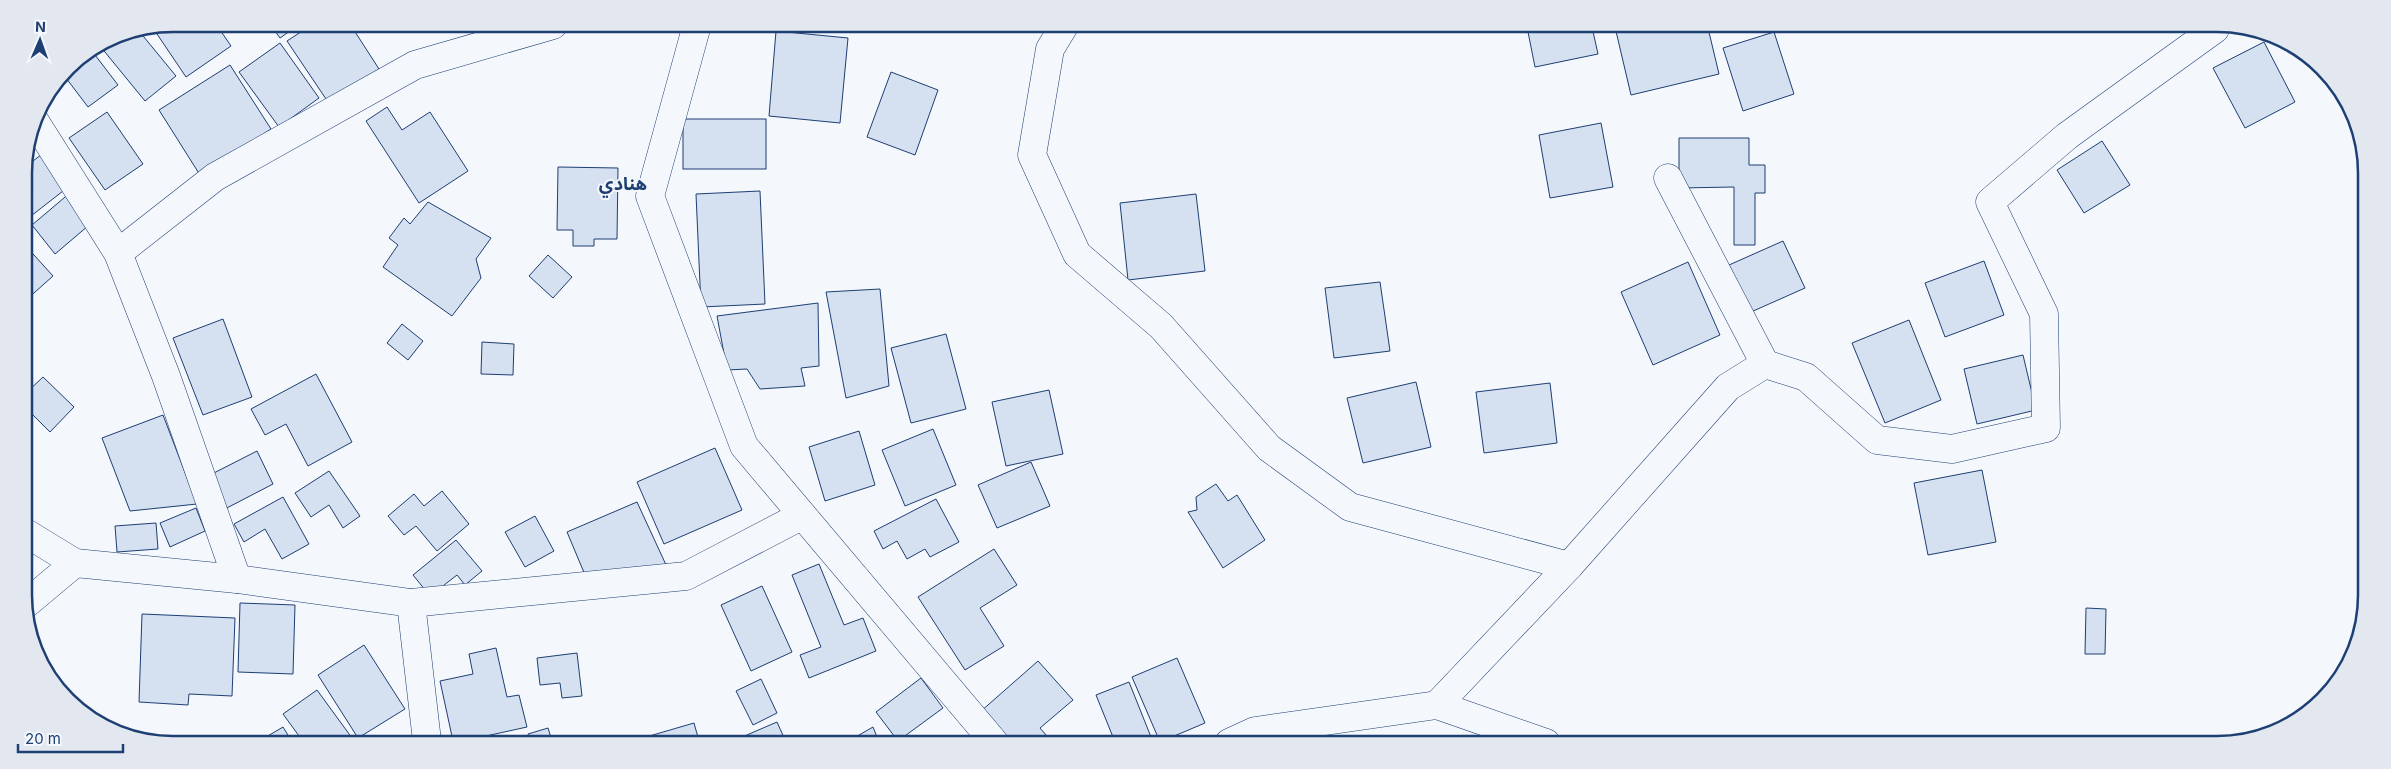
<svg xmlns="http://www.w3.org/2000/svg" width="2391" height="769" viewBox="0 0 2391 769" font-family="Inter,'Noto Sans Arabic',sans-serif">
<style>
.building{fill:#d5e0f0;stroke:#1d3f73}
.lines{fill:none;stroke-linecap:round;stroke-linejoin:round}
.minor-casing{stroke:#1d3f73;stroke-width:29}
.tertiary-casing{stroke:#1d3f73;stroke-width:29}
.minor{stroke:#f4f7fb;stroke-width:28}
.tertiary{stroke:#f4f7fb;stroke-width:28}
.labels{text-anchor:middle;stroke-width:4;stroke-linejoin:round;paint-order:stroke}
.quarter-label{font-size:18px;font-weight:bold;fill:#1d3f73;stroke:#f4f7fb}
.rim{fill:none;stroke:#1d3f73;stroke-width:2.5}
</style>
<rect width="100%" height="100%" fill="#f4f7fb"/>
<g class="building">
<path d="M173,24H216L231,46L186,77L155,31L163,26Z"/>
<path d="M270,24H300L280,38Z"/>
<path d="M313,24H350L379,69L328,102L287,41Z"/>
<path d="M1527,27H1592L1598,54L1535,67Z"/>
<path d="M1615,27L1708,28L1719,74L1631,95Z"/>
<path d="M139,31L176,76L145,101L100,46L116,35Z"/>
<path d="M776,31L848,38L840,123L769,116Z"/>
<path d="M1774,32L1794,94L1743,111L1723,48Z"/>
<path d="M2264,42L2295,102L2245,128L2213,68Z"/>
<path d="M280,43L319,98L279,127L239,72Z"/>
<path d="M92,51L118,85L88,107L63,74L68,67Z"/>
<path d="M230,65L271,129L200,175L159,110Z"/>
<path d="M891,72L938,90L915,155L867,137Z"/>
<path d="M387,107L402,130L430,112L468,171L419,203L366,121Z"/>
<path d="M107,112L143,164L105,190L69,138Z"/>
<rect x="683" y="119" width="83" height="50"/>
<path d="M1601,123L1613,187L1550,198L1539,135Z"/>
<path d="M1679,138H1749V165H1765V193H1755V245H1734V187L1679,188Z"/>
<path d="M2102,141L2130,185L2084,213L2057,170Z"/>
<path d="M46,151L72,184L31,216L24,209V168Z"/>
<path d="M558,167L618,168L617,239H594V246H573V230H557Z"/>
<path d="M760,191L765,304L701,307L696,194Z"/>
<path d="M71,192L95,220L55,254L32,225Z"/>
<path d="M1196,194L1205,271L1128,280L1120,203Z"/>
<path d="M428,202L491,238L476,259L481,278L452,316L383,267L398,245L389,238L404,218L410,224Z"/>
<path d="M1783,241L1805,288L1751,312L1729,265Z"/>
<path d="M24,244L53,276L25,301Z"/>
<path d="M548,255L572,277L553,298L529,276Z"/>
<path d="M1984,261L2004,315L1945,337L1925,283Z"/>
<path d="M1688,262L1720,335L1653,365L1621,292Z"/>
<path d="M1380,282L1390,351L1334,358L1325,288Z"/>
<path d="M880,289L889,386L846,398L826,292Z"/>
<path d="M818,303L819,366L801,368L805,386L760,389L747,369L727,370L717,316Z"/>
<path d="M223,319L252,397L203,415L173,338Z"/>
<path d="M1909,320L1941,400L1885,423L1852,343Z"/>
<path d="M402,324L423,341L408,360L387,343Z"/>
<path d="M946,334L966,409L911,423L891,348Z"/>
<path d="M482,342L514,344L513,375L481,374Z"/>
<path d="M2023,355L2036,410L1977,424L1964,369Z"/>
<path d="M316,374L352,442L308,466L286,424L265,435L251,409Z"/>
<path d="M43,377L74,407L50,432L25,407V394Z"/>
<path d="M1416,382L1431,447L1363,463L1347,398Z"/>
<path d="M1550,383L1557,443L1484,453L1476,392Z"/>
<path d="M1049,390L1063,454L1006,466L992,402Z"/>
<path d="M163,415L197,504L130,511L102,438Z"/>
<path d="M933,429L956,485L905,506L882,450Z"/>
<path d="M859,431L875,485L825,501L809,447Z"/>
<path d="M715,448L742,510L664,544L637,482Z"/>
<path d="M257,451L273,484L223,510L206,477Z"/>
<path d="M1031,462L1050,506L997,528L978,485Z"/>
<path d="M1982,470L1996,542L1928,555L1914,483Z"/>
<path d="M329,471L360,516L343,528L329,505L311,517L295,493Z"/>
<path d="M1216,484L1228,501L1237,495L1265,540L1223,568L1188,512L1197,510L1196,497Z"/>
<path d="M442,491L469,524L437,551L416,526L404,535L388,516L414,494L424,506Z"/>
<path d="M283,497L309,544L282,559L265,529L244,542L234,524Z"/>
<path d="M936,499L959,542L930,557L925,549L907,559L897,541L883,549L874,531Z"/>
<path d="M637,502L667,567L588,582L567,532Z"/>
<path d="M196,508L205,531L170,547L160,523Z"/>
<path d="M535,516L554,551L525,567L505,532Z"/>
<path d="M156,523L158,549L117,552L115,526Z"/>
<path d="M456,540L482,571L465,585L457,575L430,596L413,575Z"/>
<path d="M994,549L1017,585L980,608L1004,646L965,670L918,597Z"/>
<path d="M819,564L844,625L863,618L876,651L809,678L800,655L821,647L792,575Z"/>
<path d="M762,586L792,652L751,671L721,605Z"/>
<path d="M240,603L295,605L293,674L238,672Z"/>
<path d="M2086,608L2106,609L2105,654H2085Z"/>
<path d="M142,614L235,618L232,696L189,694L188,705L139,702Z"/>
<path d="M364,645L405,709L358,738L318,675Z"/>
<path d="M496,648L507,697L519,695L527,727L463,741H453L440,681L473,674L469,654Z"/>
<path d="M577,653L582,696L562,698L560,683L540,685L537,658Z"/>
<path d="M1177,658L1205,723L1160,742L1132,677Z"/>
<path d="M1038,661L1073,700L1040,728L1052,742H1007L980,712Z"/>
<path d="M921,678L943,708L898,741L876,712Z"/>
<path d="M761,679L777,713L753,725L736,691Z"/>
<path d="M1129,682L1153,742H1115L1096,695Z"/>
<path d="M317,690L352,738L348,741L302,740L283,714Z"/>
<path d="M777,722L786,742L733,741Z"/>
<path d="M694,723L699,741H647L646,737Z"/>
<path d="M283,727L291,740H261Z"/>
<path d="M873,727L879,742H847Z"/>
<path d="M548,728L552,741H530L528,734Z"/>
</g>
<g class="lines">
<g class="minor-casing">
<g id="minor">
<path d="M1064,26L1050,49L1032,155L1077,254L1161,326L1269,448L1350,507L1569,566"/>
<path d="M34,120L118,253L166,376L237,579"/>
<path d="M118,253L215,177L415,65L553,25"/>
<path d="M1765,364L1806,377L1877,440L1952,449L2046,428L2044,314L1990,202L2067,136L2215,29"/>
<path d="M26,533L75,563"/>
<path d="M411,603L427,741"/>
<path d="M1437,705L1569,566L1728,387L1765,364L1668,178"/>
<path d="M1229,743L1255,731L1437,705L1546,743"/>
</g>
</g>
<g class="tertiary-casing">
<g id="tertiary">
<path d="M697,25L650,196L744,446L994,742"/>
<path d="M26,604L75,563L237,579L411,603L686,576L801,516"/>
</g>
</g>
<use href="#minor" class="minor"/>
<use href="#tertiary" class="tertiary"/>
</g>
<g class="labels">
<g class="quarter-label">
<text x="623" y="190">هنادي</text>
</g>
</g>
<path d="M0 0H2391V769H0ZM173 32H2217A141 141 0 0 1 2358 173V595A141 141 0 0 1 2217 736H173A141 141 0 0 1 32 595V173A141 141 0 0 1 173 32Z" fill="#e3e8f0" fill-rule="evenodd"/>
<path class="rim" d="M173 32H2217A141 141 0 0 1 2358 173V595A141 141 0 0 1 2217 736H173A141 141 0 0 1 32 595V173A141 141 0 0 1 173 32Z"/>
<g transform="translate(40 40) rotate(2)" stroke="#f4f7fb" stroke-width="4" paint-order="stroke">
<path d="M0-4L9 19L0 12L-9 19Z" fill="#1d3f73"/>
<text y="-8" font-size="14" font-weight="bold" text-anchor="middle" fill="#1d3f73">N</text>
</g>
<path d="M18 744v8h105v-8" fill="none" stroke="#1d3f73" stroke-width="2.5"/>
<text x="25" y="744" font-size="15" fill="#1d3f73" stroke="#f4f7fb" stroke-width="4" paint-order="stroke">20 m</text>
</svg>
